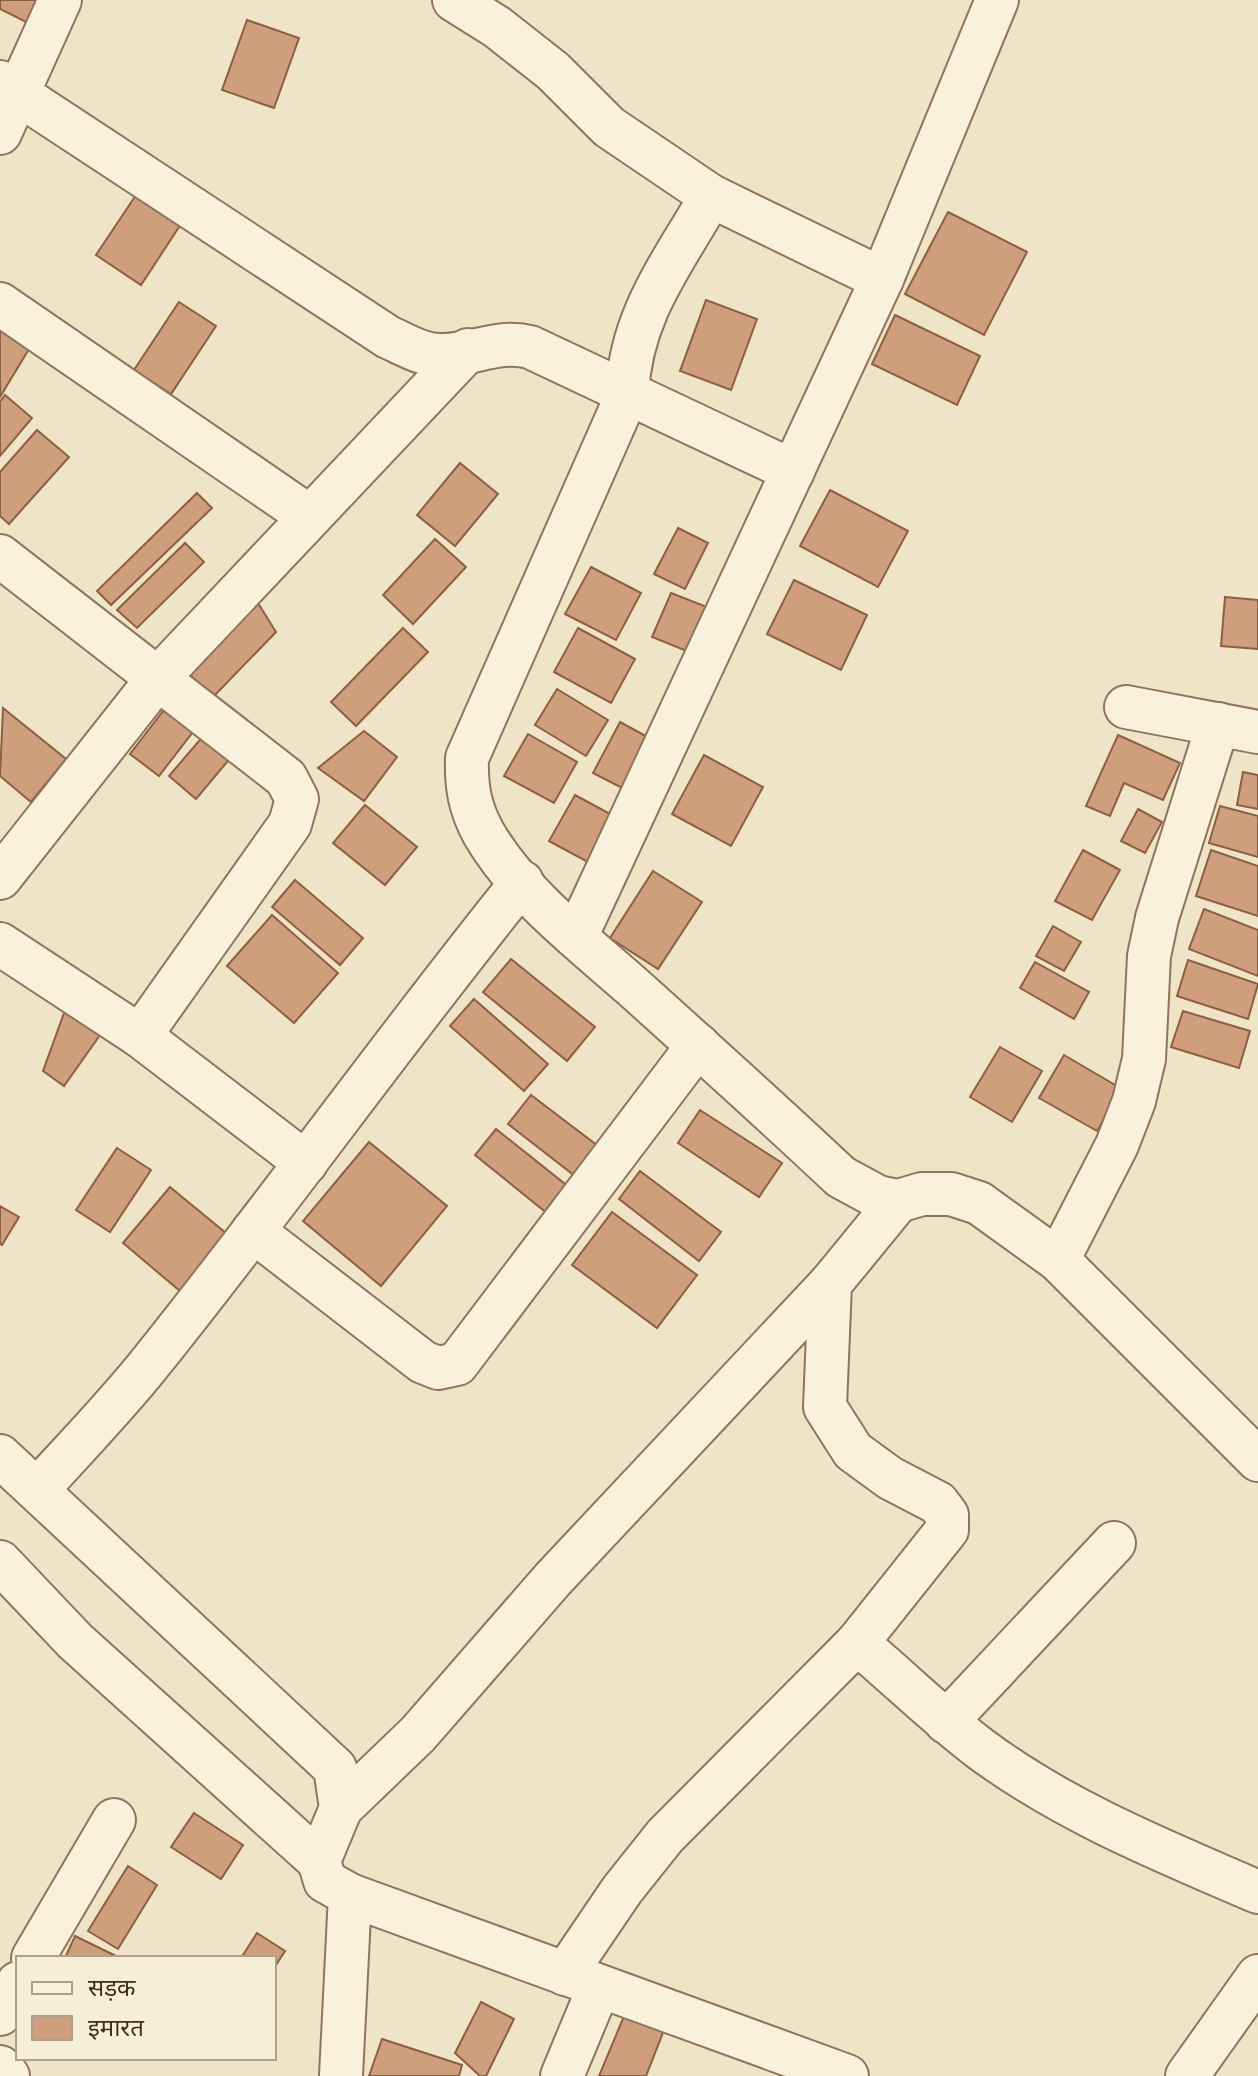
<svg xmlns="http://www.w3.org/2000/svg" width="1258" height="2076" viewBox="0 0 1258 2076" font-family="'Zilla Slab','Noto Sans Devanagari',serif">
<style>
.building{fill:#cf9f7d;stroke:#8d5f41;stroke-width:2}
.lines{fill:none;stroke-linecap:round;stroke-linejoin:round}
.minor-casing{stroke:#8d765c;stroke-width:46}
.minor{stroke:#faf1dc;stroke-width:42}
</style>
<rect width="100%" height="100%" fill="#f0e4c8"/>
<g class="building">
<path d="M0,0H42L30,24L0,9Z"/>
<path d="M247,20L299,38L274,108L222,90Z"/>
<path d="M138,192L183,221L141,285L96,255Z"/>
<path d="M948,212L1027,252L984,335L905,294Z"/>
<path d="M706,300L757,319L731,390L680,371Z"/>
<path d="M179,302L216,326L171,394L134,370Z"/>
<path d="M895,315L980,356L957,405L872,364Z"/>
<path d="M0,324L32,344L0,397Z"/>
<path d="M5,395L32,418L0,456V402Z"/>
<path d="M37,430L69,457L9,524L0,516V472Z"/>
<path d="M460,463L498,494L455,546L417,515Z"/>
<path d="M830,490L908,531L878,587L800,546Z"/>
<path d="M197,493L212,508L111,605L97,591Z"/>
<path d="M678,528L708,543L685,589L654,574Z"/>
<path d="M435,539L466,567L413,624L383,595Z"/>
<path d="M185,543L204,562L137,628L117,610Z"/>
<path d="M591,567L641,593L616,640L565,614Z"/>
<path d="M794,580L867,615L841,670L767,634Z"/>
<path d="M671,593L707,607L689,652L652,637Z"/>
<path d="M1225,597L1258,600V649L1221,646Z"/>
<path d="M258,603L276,632L213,697L189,674Z"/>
<path d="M403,628L428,652L356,726L331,702Z"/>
<path d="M578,628L635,659L611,703L554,672Z"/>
<path d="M557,689L608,720L586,756L535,725Z"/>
<path d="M167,706L196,728L159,776L130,754Z"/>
<path d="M3,708L66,759L31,802L0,776Z"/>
<path d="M620,722L653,740L626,790L593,773Z"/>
<path d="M364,731L397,757L364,801L318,768Z"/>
<path d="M205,734L232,756L196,799L169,776Z"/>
<path d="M528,734L577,762L554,803L504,776Z"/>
<path d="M1118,735L1180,763L1163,800L1124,783L1110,816L1086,806Z"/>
<path d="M704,755L763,787L731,846L672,814Z"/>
<path d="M1243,772L1258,775V809L1237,805Z"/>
<path d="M575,795L623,821L597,867L549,841Z"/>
<path d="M365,805L417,847L385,885L333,843Z"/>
<path d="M1220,806L1258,816V857L1209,843Z"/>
<path d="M1138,809L1162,822L1145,853L1121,841Z"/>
<path d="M1083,850L1120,870L1092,920L1055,901Z"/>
<path d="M1211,850L1258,866V916L1196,896Z"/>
<path d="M653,871L702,902L658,969L610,938Z"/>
<path d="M295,880L363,938L340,965L272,907Z"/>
<path d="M1204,909L1258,930V976L1189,949Z"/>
<path d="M272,915L338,973L294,1023L227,966Z"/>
<path d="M1053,926L1081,942L1064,971L1036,956Z"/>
<path d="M511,959L595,1027L567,1061L483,992Z"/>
<path d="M1188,960L1258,984L1248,1019L1177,996Z"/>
<path d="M1035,962L1089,992L1074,1019L1020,988Z"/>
<path d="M474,999L548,1064L524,1091L450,1026Z"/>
<path d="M68,1002L105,1028L64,1086L43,1071Z"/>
<path d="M1183,1011L1250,1031L1239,1068L1171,1047Z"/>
<path d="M1000,1047L1042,1071L1012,1122L970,1097Z"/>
<path d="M1064,1055L1122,1089L1097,1131L1039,1098Z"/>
<path d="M531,1095L598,1146L575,1176L508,1124Z"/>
<path d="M700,1110L782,1163L759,1197L678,1143Z"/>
<path d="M496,1129L570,1188L548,1214L475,1155Z"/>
<path d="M369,1142L447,1206L381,1286L303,1221Z"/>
<path d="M117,1148L151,1170L110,1232L76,1210Z"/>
<path d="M640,1171L721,1232L699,1261L619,1199Z"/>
<path d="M170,1187L227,1234L180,1291L123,1243Z"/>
<path d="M0,1206L19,1217L2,1245L0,1244Z"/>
<path d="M612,1212L697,1275L657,1328L572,1265Z"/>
<path d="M194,1813L243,1845L221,1879L171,1847Z"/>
<path d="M128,1866L157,1885L118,1949L88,1931Z"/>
<path d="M257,1933L285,1951L274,1968V1958H241Z"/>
<path d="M75,1936L120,1958H65Z"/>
<path d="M481,2002L514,2019L486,2076H480L455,2053Z"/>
<path d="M627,2009L666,2025L646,2076H599Z"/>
<path d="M382,2039L462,2065L459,2076H369Z"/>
</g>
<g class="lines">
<g class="minor-casing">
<g id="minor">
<path d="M454,0L497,27L553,71L609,127L711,196L882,279"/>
<path d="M0,82L388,337C406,345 423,356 443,355C474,355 498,339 530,347L793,471"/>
<path d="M0,133L60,0"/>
<path d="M711,196C673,263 630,315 627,395L467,758C466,787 470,809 484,834C519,894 582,942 633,987C703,1050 773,1113 841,1177L878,1197L898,1201L922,1194H951L979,1203L1058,1260L1258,1460"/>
<path d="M0,304L310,517"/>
<path d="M0,556L286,778L297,799L290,824L140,1036"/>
<path d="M1126,707L1258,732"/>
<path d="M0,878L158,678L468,350"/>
<path d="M576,937L882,279L997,0"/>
<path d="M0,944L140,1036L306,1163"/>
<path d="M253,1231L423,1362L438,1368L457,1364L698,1045"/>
<path d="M1058,1260L1117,1145L1134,1101L1144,1059L1149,956L1157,918L1218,724"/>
<path d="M0,1456L335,1768L341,1808L319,1861L325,1881L350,1895L847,2076"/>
<path d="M38,1489C76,1447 116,1406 151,1362C278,1204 395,1039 522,882"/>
<path d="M0,1562L75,1641L319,1861"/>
<path d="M857,1643C899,1678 938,1717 982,1750C1066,1812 1163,1851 1258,1892"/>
<path d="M946,1722L1114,1543"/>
<path d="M341,1808L418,1734L553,1579L830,1284L898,1201"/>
<path d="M33,1958L114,1820"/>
<path d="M565,1974L622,1890L665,1836L857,1643L947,1530V1515L938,1503L890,1478L853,1451L825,1407L830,1284"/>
<path d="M0,2014L18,1983"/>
<path d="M0,2067L8,2076"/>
<path d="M341,2076L350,1895"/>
<path d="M562,2076L599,1987"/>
<path d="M1187,2076L1258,1976"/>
</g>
</g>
<use href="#minor" class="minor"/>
</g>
<rect x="16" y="1956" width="260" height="104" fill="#f7eed8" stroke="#ada18e" stroke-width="2"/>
<rect x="32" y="1982" width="40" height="12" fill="#faf1dc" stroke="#ada18e" stroke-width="2"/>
<text x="88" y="1996" font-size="24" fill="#3d2e20">सड़क</text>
<rect x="32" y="2016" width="40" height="24" fill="#cf9f7d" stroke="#ada18e" stroke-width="2"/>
<text x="88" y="2036" font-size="24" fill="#3d2e20">इमारत</text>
</svg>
